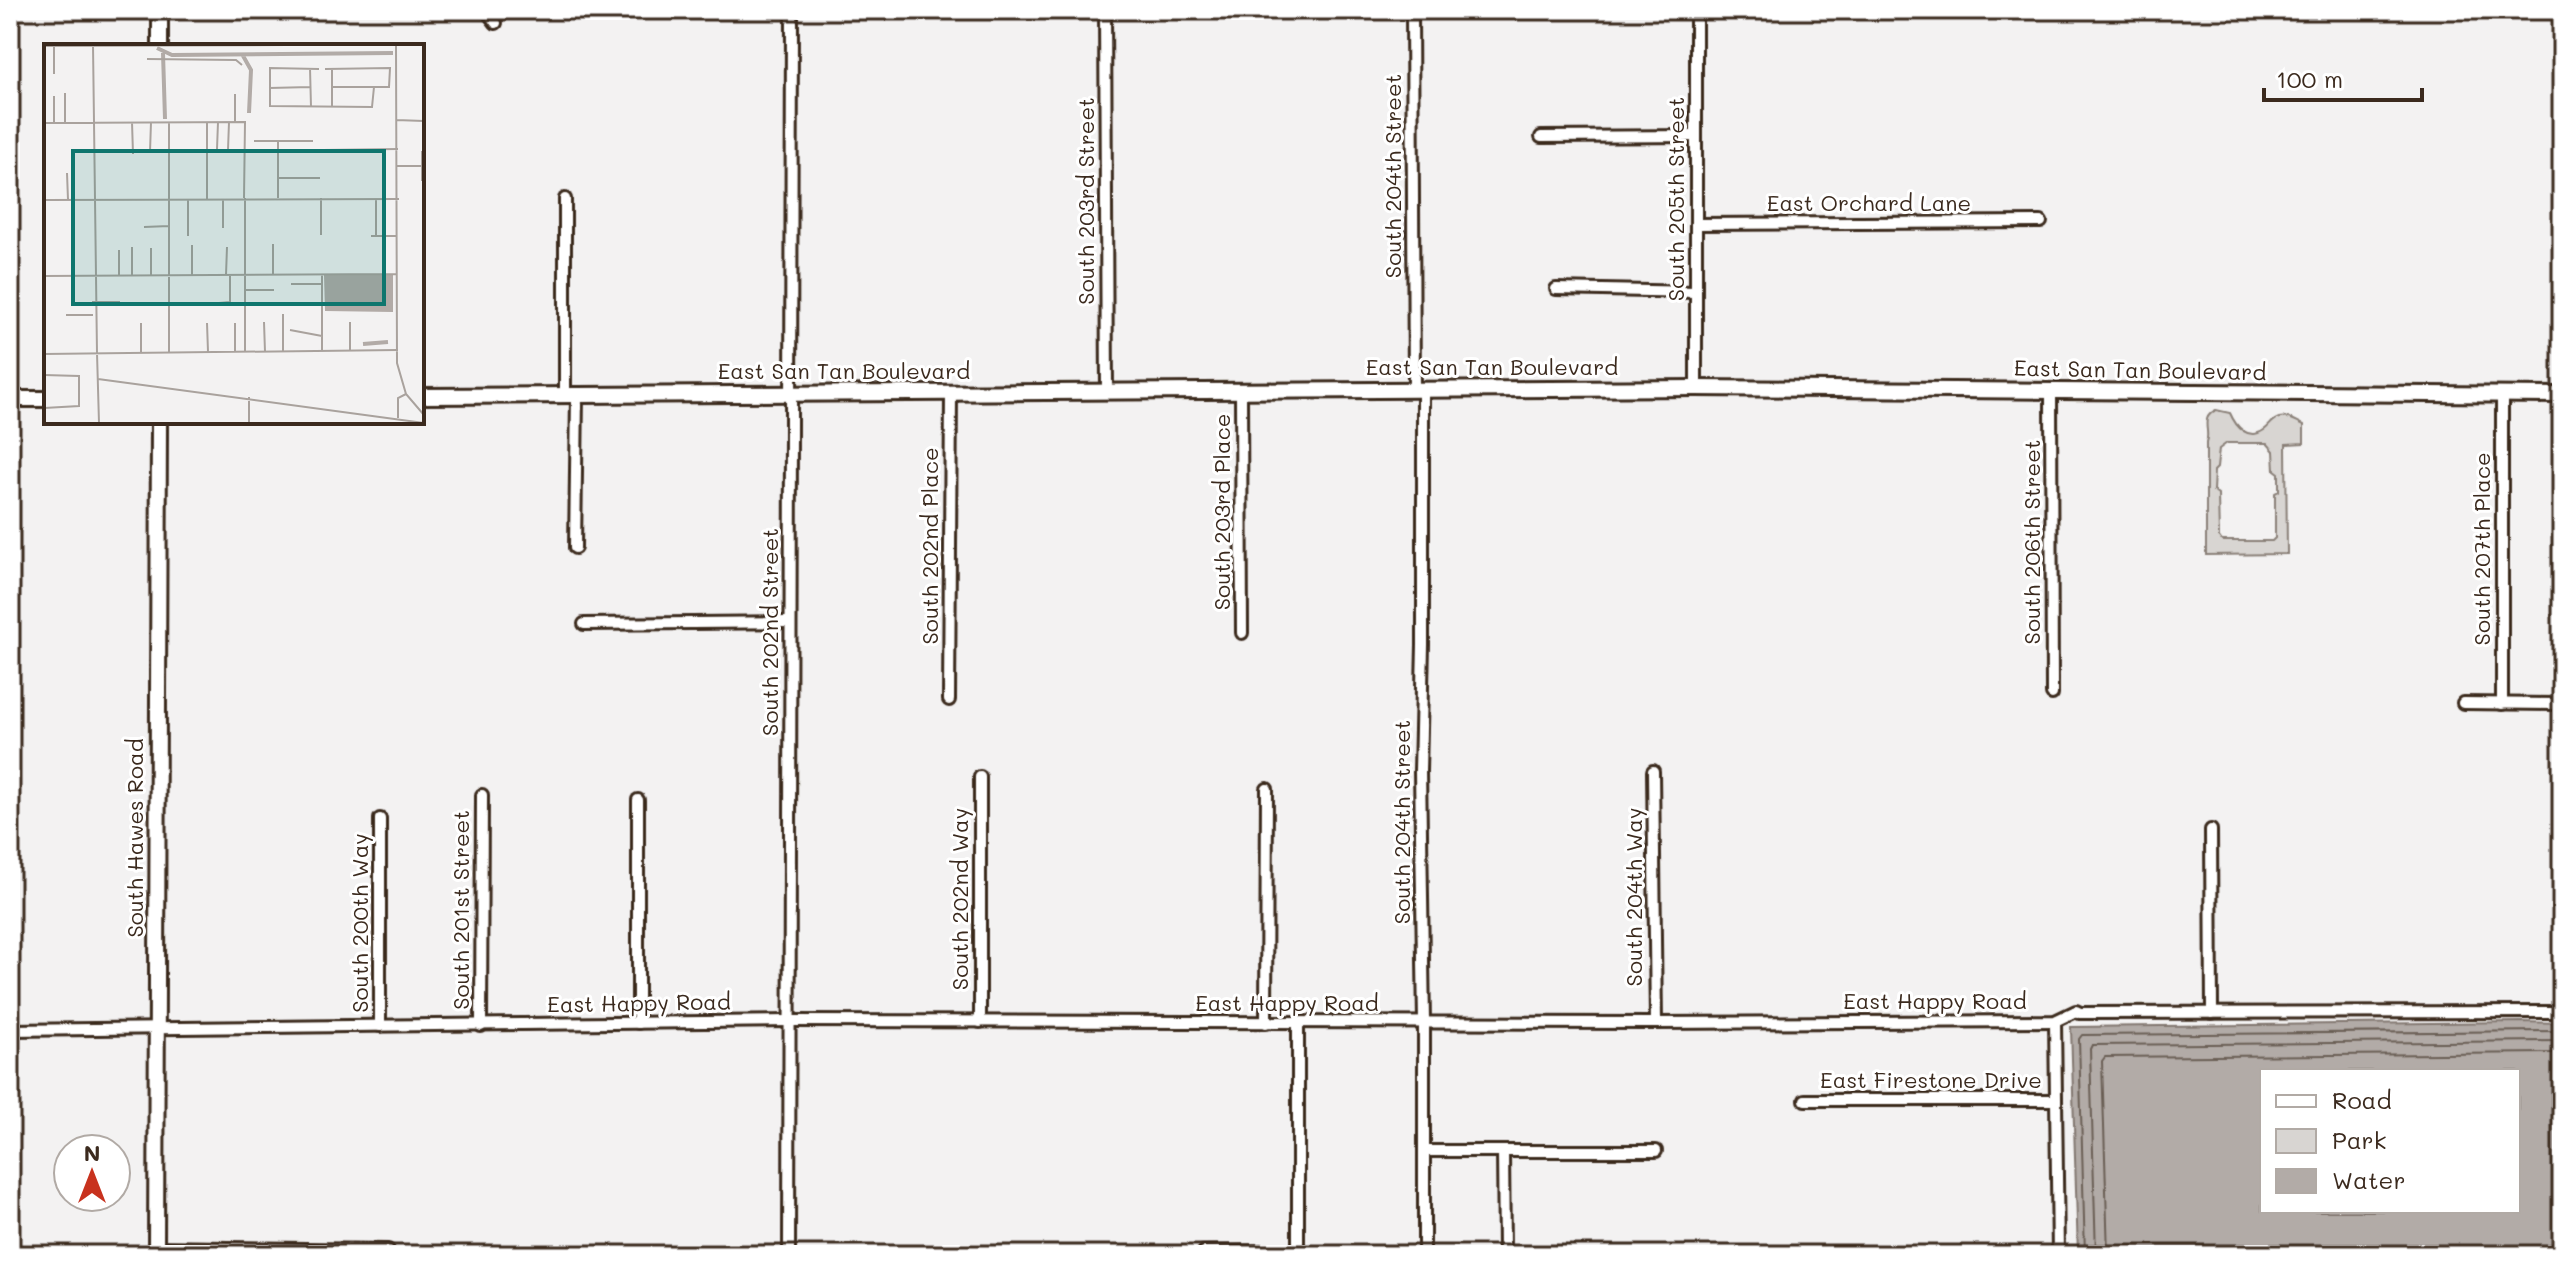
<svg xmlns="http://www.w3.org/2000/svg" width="2572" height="1265" viewBox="0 0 2572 1265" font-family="Mali,sans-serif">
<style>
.green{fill:#d8d5d2;stroke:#8a8078;stroke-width:2;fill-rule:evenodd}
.water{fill:#b2aba7;stroke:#827770;stroke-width:2;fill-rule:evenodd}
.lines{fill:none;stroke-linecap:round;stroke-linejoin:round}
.shore{stroke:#6b5e55;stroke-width:2}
.street-casing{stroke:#3b2a1e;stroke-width:16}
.secondary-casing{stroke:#3b2a1e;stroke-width:20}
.street{stroke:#fff;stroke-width:10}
.secondary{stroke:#fff;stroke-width:14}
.labels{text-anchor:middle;stroke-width:6;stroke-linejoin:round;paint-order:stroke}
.street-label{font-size:22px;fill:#3b2a1e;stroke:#fff}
.inset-river{fill:none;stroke:#b2aba7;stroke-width:4}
.inset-road{fill:none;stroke:#a9a29d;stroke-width:2}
.view{fill:#0f766e;fill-opacity:0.15;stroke:#0f766e;stroke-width:4}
.inset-edge{fill:none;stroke:#3b2a1e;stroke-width:4}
</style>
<rect width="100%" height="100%" fill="#f3f2f2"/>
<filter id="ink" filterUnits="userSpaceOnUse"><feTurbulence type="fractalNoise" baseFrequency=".0125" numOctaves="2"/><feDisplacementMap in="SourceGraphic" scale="16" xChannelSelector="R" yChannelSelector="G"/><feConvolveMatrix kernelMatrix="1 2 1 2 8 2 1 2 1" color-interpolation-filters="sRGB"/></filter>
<g filter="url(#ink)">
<path class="green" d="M2216,410L2230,413C2236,427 2248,441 2264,430C2270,426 2272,420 2279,418C2288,416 2296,421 2304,425V443L2286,444L2287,554L2206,555V443C2211,431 2199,418 2216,410ZM2227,443H2267L2274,451L2275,470L2279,473V491L2275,493V538L2272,541H2222L2219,537L2218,495L2213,491L2214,471L2217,468L2219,449Z"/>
<path class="water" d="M2521,1022L2562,1023V1255H2078L2071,1027ZM2262,1071H2518V1211H2262Z"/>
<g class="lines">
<g class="shore">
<path d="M2085,1255L2079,1039L2082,1035L2562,1031"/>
<path d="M2096,1255L2090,1049L2092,1045L2562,1041"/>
<path d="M2108,1255L2102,1061L2105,1057L2562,1053"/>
</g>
<g class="street-casing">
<g id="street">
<path d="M486,10L496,23"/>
<path d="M1105,10L1107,392"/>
<path d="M1412,10L1414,390"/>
<path d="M1696,10V388"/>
<path d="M1541,137L1696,136"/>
<path d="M565,199V395"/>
<path d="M1697,224L2041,222"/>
<path d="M1556,289L1695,292"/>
<path d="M1423,390V645L1420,771L1424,1022V1255"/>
<path d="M2051,390L2052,694"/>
<path d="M1241,391L1242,633"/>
<path d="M2502,395V704"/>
<path d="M575,548L577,395"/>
<path d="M584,624L790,622"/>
<path d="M949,700L951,393"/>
<path d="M2463,703L2562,704"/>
<path d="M1653,771L1656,1023"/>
<path d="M980,777V1022"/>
<path d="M638,800V1023"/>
<path d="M380,819V1026"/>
<path d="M2211,830L2212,1013"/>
<path d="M2055,1021L2058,1255"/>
<path d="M1266,1023L1267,789"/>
<path d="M481,1026L482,795"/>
<path d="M10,1030L789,1021L1656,1023L2055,1021L2076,1011L2080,1013L2562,1012"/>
<path d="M1805,1100H2056"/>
<path d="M1425,1151H1656"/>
<path d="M1503,1151L1504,1251"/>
<path d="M156,1247L388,1250"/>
<path d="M1204,1252L1298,1251V1023"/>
<path d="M789,1255L792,10"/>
</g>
</g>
<g class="secondary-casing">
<g id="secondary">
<path d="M160,46V10"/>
<path d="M422,396L1696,388L2562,395"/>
<path d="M10,399H46"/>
<path d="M156,1255L159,422"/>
</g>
</g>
<use href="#street" class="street"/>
<use href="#secondary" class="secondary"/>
</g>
</g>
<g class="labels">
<g class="street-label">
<text transform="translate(1393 176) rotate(-90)" y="8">South 204th Street</text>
<text transform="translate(1676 199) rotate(-90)" y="8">South 205th Street</text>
<text transform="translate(1086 201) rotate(-90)" y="8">South 203rd Street</text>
<text x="1869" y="211">East Orchard Lane</text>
<text x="1492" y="375">East San Tan Boulevard</text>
<text transform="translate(2140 370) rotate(1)" y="8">East San Tan Boulevard</text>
<text x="844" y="379">East San Tan Boulevard</text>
<text transform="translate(1222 512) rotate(-90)" y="8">South 203rd Place</text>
<text transform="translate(2032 542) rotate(-90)" y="8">South 206th Street</text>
<text transform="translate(930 546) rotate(-90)" y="8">South 202nd Place</text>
<text transform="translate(2482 549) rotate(-90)" y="8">South 207th Place</text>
<text transform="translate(770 632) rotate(-90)" y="8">South 202nd Street</text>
<text transform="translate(1402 822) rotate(-90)" y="8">South 204th Street</text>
<text transform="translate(135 838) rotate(-90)" y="8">South Hawes Road</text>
<text transform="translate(1634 897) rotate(-90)" y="8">South 204th Way</text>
<text transform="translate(960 899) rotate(-90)" y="8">South 202nd Way</text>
<text transform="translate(461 910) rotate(-90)" y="8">South 201st Street</text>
<text transform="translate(360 923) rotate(-90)" y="8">South 200th Way</text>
<text x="1935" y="1009">East Happy Road</text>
<text transform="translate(639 1003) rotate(-1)" y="8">East Happy Road</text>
<text x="1287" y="1011">East Happy Road</text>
<text x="1931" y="1088">East Firestone Drive</text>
</g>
</g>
<g transform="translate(44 44)">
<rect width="380" height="380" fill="#f3f2f2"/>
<path d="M280,231H349V268L281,267Z" fill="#b2aba7"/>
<path class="inset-river" d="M113,4L128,11L349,9M119,9L121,75M198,10L207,26L205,69M319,300L344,298"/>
<path class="inset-road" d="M49,1L53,309M325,1H380M352,1L353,319L362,350L380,371M0,2L243,1M10,2V30M103,15L192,16L198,21M266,24L267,63M288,24V63M275,25L226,24V62L328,63L330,43M281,25L346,24L345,43H288M225,44L267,43M21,49V78M191,50V78M10,52V78M352,76L380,77M88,78L89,110M163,78V155M0,79L201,78L200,154M210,97H269M234,97V154M173,105L174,78M184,106L185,78M279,106L354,105M378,107V137M106,108L107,78M352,122H378M23,129L24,156M234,134H276M277,154V191M179,155V184M332,155V192M0,156L355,155M100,183L125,182M0,184V156M144,192V155M327,192H352M229,200V231M148,201V231M1,203V232M107,204V231M75,206V231M88,231V203M182,231L183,203M278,231V307M0,232L353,230M247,240H278M202,246H230M48,258H76M175,259L186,258V231M247,260L278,259M96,261L125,260M239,270V307M22,271H49M220,278L221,308M306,278V307M97,279V309M163,279L164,308M246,286L278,292M191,308V279M201,308V154M53,309L55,379M125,309V78M0,310L354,306M0,331L35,332V362L0,364M54,335L380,379M354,374V354L362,350M205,379V353"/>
<path class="view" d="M29,107H340V260H29Z"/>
<rect width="380" height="380" class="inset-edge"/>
</g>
<rect width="2572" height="1265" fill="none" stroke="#fff" stroke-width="40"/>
<rect x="20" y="20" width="2532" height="1225" fill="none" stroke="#3b2a1e" stroke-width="3" filter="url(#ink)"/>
<rect x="2260" y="1069" width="260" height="144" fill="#ffffff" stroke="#b1aaa5" stroke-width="2"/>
<rect x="2276" y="1095" width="40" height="12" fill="#ffffff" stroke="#b1aaa5" stroke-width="2"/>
<text x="2332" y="1109" font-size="24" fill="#3b2a1e">Road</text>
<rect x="2276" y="1129" width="40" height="24" fill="#d8d5d2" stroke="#b1aaa5" stroke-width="2"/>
<text x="2332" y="1149" font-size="24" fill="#3b2a1e">Park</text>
<rect x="2276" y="1169" width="40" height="24" fill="#b2aba7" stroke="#b1aaa5" stroke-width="2"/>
<text x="2332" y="1189" font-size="24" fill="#3b2a1e">Water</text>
<g transform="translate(92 1173)"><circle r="38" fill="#ffffff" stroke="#b1aaa5" stroke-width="2"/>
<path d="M0-6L14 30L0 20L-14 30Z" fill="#c8321e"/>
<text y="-12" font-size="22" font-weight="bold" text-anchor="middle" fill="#3b2a1e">N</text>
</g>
<path d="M2264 88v12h158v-12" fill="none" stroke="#3b2a1e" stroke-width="4"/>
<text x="2276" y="88" font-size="24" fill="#3b2a1e" stroke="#ffffff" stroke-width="6" paint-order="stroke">100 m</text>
</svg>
